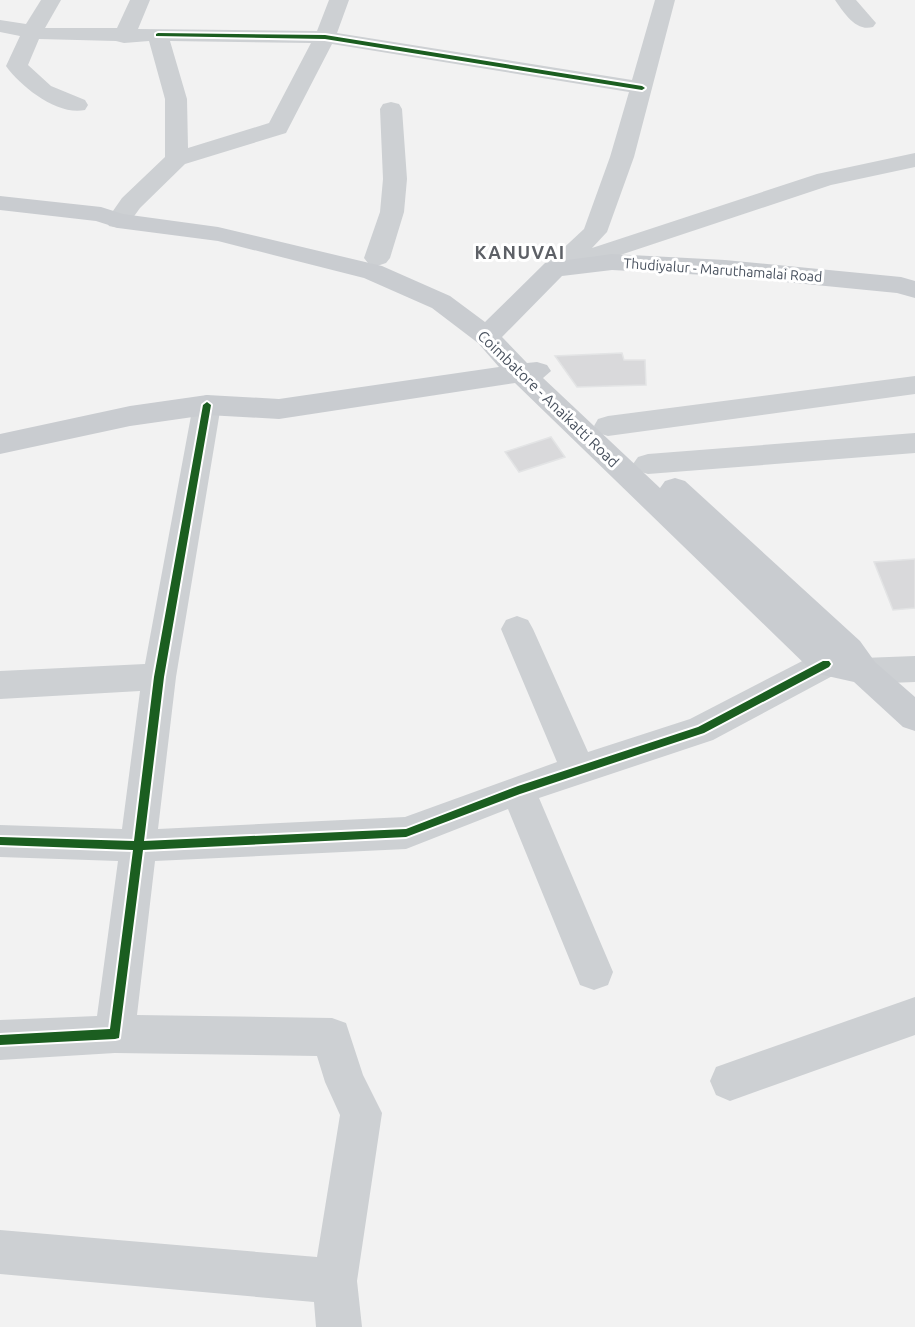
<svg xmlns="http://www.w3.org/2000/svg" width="915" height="1327" viewBox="0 0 915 1327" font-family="Ubuntu,sans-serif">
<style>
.building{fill:#d9d9db;stroke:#e3e4e5;stroke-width:1.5}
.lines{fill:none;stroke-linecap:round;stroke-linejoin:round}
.minor{fill:#cdd0d3;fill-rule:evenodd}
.major{fill:#c9ccd0;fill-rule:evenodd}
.cycleway-casing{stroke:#fff;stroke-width:4}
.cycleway{fill:#1b5e20;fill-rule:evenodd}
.labels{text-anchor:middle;stroke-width:6;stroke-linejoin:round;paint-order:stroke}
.far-street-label{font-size:14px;fill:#48515e;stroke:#fff}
.street-label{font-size:15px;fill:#48515e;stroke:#fff}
.far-district-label{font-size:18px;font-weight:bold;letter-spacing:1.5px;fill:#5d6066;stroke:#fff}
</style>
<rect width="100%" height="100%" fill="#f2f2f2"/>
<g class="building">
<path d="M622,353L624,360H645L646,385L577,387L555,356Z"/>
<path d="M551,437L565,457L519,472L505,452Z"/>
<path d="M915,559V608L893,610L874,562Z"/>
</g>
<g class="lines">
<g class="minor">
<path d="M41,0H61L45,28H117L130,0H150L138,29L317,31L329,0H349L337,33L632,80L655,0H675L634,157L607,232L592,248L817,174L915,153V167L831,185L554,277L545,275L541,269L584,229L610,157L629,92L332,44L286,133L185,164L140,208L127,226L118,228L109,226L106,221L122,198L165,157V99L149,41L124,43L116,41L39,39L28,65L51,86L85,100L88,105L85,110C58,116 21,87 6,66L20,36L0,32V20L26,24ZM170,41L311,43L269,123L188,148L187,99Z"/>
<path d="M835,0H856L876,23L873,27C856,32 844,13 835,0Z"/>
<path d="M391,102L399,104L402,109L407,179L404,212L390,258L386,263L377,266L368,263L364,258L380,212L383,179L380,109L383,104Z"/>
<path d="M915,376V394L608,436L598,433L594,426L598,419L608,416Z"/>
<path d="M207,395L217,398L221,405L176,677L158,829L405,817L557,762L501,629L506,620L517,616L528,620L533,629L588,752L690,719L814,655L826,651L838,655L843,664L838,673L713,740L539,798L613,972L608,985L594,990L580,985L508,809L406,849L155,861L137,1015L332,1018L346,1023L363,1075L382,1113L357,1281L362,1327H316L314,1302L0,1274V1230L317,1257L340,1115L325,1082L317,1056L115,1053L0,1060V1020L97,1016L118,861L0,857V825L122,829L140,691L0,699V671L145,664L193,405L197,398Z"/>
<path d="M915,433V453L648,474L638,471L633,464L638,457L648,454Z"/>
<path d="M915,656V682L863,684L851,680L846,671L851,662L863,658Z"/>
<path d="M915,997V1035L730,1101L716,1095L710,1081L716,1067Z"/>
</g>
<path class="major" d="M0,196L101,207L123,214L218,227L382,266L450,296L485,322L545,263L612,254L725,260L901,277L915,281V298L897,293L725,276L612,270L562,276L502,337L527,363L537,362L547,365L551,371L543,378L660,488L665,481L675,478L685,481L860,641L875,662L915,697V731L903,727L854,682L814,673L515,383L279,419L207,415L130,426L0,454V434L130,406L207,395L279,399L499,367L478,343L432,308L364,278L218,241L118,228L96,221L0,210Z"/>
<g class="cycleway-casing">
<g id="cycleway">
<path d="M158,33L325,35L642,86L645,88L642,90L325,39L156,36V34Z"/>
<path d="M207,402L211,405L164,677L144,841L406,829L518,786L698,727L823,661H829L831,664L829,667L704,733L520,794L406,837L143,850L119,1038L115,1039L0,1045V1035L110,1029L133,850L0,845V837L134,841L154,677L203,405Z"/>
</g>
</g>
<use href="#cycleway" class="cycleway"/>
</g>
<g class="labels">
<g class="far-street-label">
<text transform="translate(723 270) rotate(4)" y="5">Thudiyalur - Maruthamalai Road</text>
</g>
<g class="street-label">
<text transform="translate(548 399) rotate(44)" y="5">Coimbatore - Anaikatti Road</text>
</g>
<g class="far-district-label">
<text x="520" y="259">KANUVAI</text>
</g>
</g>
</svg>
